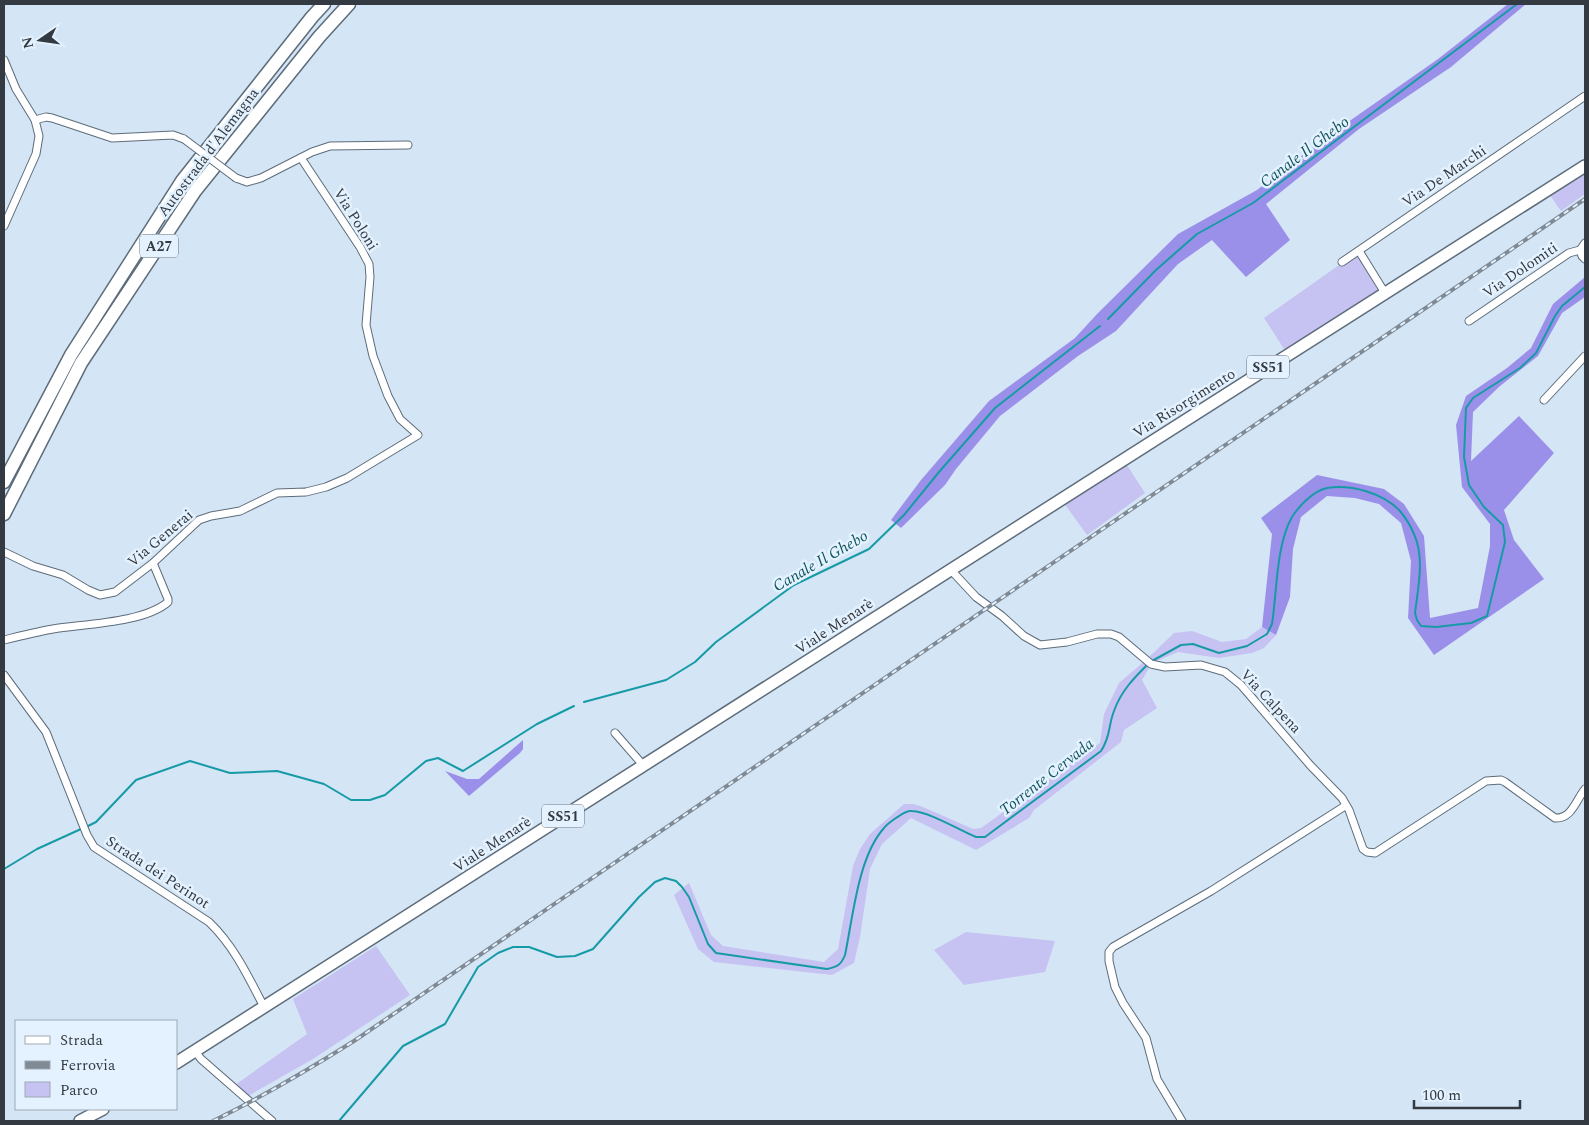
<svg xmlns="http://www.w3.org/2000/svg" width="1589" height="1125" viewBox="0 0 1589 1125" font-family="Spectral,serif">
<style>
.green{fill:#c6c2f2}
.forest{fill:#9b90e9}
.lines{fill:none;stroke-linecap:round;stroke-linejoin:round}
.stream{stroke:#169ba6;stroke-width:2}
.street-casing{stroke:#5d6c7a;stroke-width:9}
.primary-casing{stroke:#5d6c7a;stroke-width:14}
.highway-casing{stroke:#5d6c7a;stroke-width:15}
.street{stroke:#fff;stroke-width:7}
.primary{stroke:#fff;stroke-width:11}
.highway{stroke:#fff;stroke-width:12}
.rail-casing{stroke:#7f8a95;stroke-width:4}
.rail{stroke:#e4f2ff;stroke-width:2;stroke-dasharray:5.5;stroke-linecap:butt}
.street-bridge-casing{stroke:#5d6c7a;stroke-width:9;stroke-linecap:butt}
.street-bridge{stroke:#fff;stroke-width:7}
.labels{text-anchor:middle;stroke-width:5;stroke-linejoin:round;paint-order:stroke}
.shield{fill:#e4f2ff;stroke:#69717a;stroke-width:1}
.shield-label{font-size:14px;font-weight:bold;fill:#343a41}
.street-label{font-size:15px;fill:#343a41;stroke:#e4f2ff}
.water-label{font-size:16px;font-style:italic;fill:#11545b;stroke:#e4f2ff}
</style>
<rect width="100%" height="100%" fill="#d4e5f5"/>
<g class="green">
<path d="M1585,172V194L1561,211L1550,195Z"/>
<path d="M1359,251L1385,293L1288,355L1264,318Z"/>
<path d="M1123,459L1145,493L1087,535L1061,499Z"/>
<path d="M1262,627L1276,635L1264,648L1252,653L1219,658L1178,652L1152,663L1142,680L1157,708L1124,730L1121,742L1034,810L1029,818L976,850L911,818L882,844L870,869L860,937L854,963L832,975L714,962L698,949L674,895L689,883L711,935L723,946L824,962L838,949L853,866L860,849L870,834L904,804H913L923,807L973,829L981,828L1100,743L1104,714L1119,683L1146,660L1174,633L1192,631L1222,642L1246,639Z"/>
<path d="M966,932L1055,941L1045,972L964,985L934,950Z"/>
<path d="M376,946L410,995L313,1059L248,1096L235,1085L307,1034L293,999Z"/>
</g>
<g class="forest">
<path d="M1508,4H1526L1451,67L1359,129L1266,204L1290,240L1246,277L1212,240L1178,264L1116,331L1078,356L1000,416L956,469L945,485L901,528L891,520L921,480L989,401L1075,338L1097,314L1178,234L1257,190L1321,141L1438,59Z"/>
<path d="M1585,277V297L1562,313L1538,356L1500,386L1473,412L1471,461L1519,416L1554,453L1504,510L1514,540L1544,579L1434,655L1408,618L1411,561L1401,523L1379,504L1355,498L1327,496L1301,517L1293,549L1290,597L1276,635L1262,627L1272,534L1261,518L1317,475L1384,489L1404,504L1424,536L1430,618L1478,608L1490,546V524L1462,487L1456,425L1466,396L1507,368L1531,348L1553,304Z"/>
<path d="M523,740V749L520,753L469,796L445,771L467,779H479Z"/>
</g>
<g class="lines">
<g class="stream">
<path d="M1108,319L1156,270L1197,234L1253,203L1517,4"/>
<path d="M1152,661L1181,645L1193,644L1219,653L1247,646L1267,634L1272,624C1277,592 1276,545 1292,517C1299,506 1313,491 1327,488C1351,484 1383,493 1400,511C1405,517 1411,527 1414,534C1425,558 1418,588 1415,613L1417,620L1421,626L1436,627L1471,623L1487,616L1505,542L1503,525L1484,507L1469,485L1464,457L1466,408L1473,398L1520,368L1536,353L1555,316L1562,306L1585,287"/>
<path d="M584,702L666,680L695,662L716,642L794,585L869,549L904,515L939,472L995,408L1100,326"/>
<path d="M86,827L96,822L136,780L190,761L230,773L277,771L324,784L351,800H370L385,795L426,761L438,758L463,771L537,724L574,706"/>
<path d="M4,869L37,849L81,829"/>
<path d="M339,1121L403,1046L445,1024L478,967L498,953L513,947H529L557,957L575,956L593,949L639,897L655,882L665,878L676,881L682,887L689,897L708,944L716,953L827,969C837,967 841,965 845,955C853,917 858,857 884,828C887,824 892,821 896,818C901,815 906,810 912,811C930,812 959,830 976,837H985L1101,751C1111,736 1108,726 1114,711C1121,691 1134,678 1148,664"/>
</g>
<g class="street-casing">
<g id="street">
<path d="M4,60L16,89L35,120L39,136L36,154L4,226"/>
<path d="M35,120L46,117L52,118L112,138L173,135L184,139"/>
<path d="M236,178L247,182L261,178L312,152L330,146L408,145"/>
<path d="M1580,250L1582,256L1585,259"/>
<path d="M1359,251L1385,293"/>
<path d="M1342,262L1585,96"/>
<path d="M1469,321L1569,253L1580,250L1585,243"/>
<path d="M1544,400L1585,356"/>
<path d="M4,552L33,566L63,575L88,590L100,595L115,592L153,563L199,520L211,516L240,511L277,493L306,492L326,487L347,478L418,435L400,419L388,396L373,356L366,325L370,277L369,264L360,247L301,158"/>
<path d="M950,569L976,597L1002,616L1024,636L1040,645L1067,642L1097,634H1111L1119,637L1151,664L1165,667L1201,665L1225,672L1241,685L1310,765L1342,798L1349,810L1363,849L1367,852L1375,853L1486,781L1501,780L1505,782L1555,818C1572,819 1576,800 1585,789"/>
<path d="M4,640C20,636 36,632 53,629C83,624 144,623 168,602V599L153,563"/>
<path d="M4,675L46,732L87,835L94,847L209,922C234,946 248,976 264,1007"/>
<path d="M615,733L643,765"/>
<path d="M195,1051L201,1059L272,1121"/>
<path d="M1182,1121L1157,1079L1146,1038L1123,1003L1115,987L1109,961V952L1113,947L1211,891L1345,806"/>
</g>
</g>
<g class="primary-casing">
<g id="primary">
<path d="M176,1063L1585,166"/>
<path d="M80,1121L103,1109"/>
</g>
</g>
<g class="highway-casing">
<g id="highway">
<path d="M4,482L71,355L182,181L312,17L324,4"/>
<path d="M4,514L81,363L195,191L319,37L349,4"/>
</g>
</g>
<use href="#street" class="street"/>
<use href="#primary" class="primary"/>
<use href="#highway" class="highway"/>
<g class="rail-casing">
<path id="rail" d="M213,1121C262,1097 308,1070 354,1041L1585,199"/>
</g>
<use href="#rail" class="rail"/>
<g class="street-bridge-casing">
<path id="street-bridge" d="M184,139L236,178"/>
</g>
<use href="#street-bridge" class="street-bridge"/>
</g>
<g class="labels">
<g class="shield">
<rect x="140" y="234.5" width="38" height="23" rx="4"/>
<rect x="1247" y="355.5" width="42" height="23" rx="4"/>
<rect x="542" y="804.5" width="42" height="23" rx="4"/>
</g>
<g class="shield-label">
<text x="159" y="251">A27</text>
<text x="1268" y="372">SS51</text>
<text x="563" y="821">SS51</text>
</g>
<g class="street-label">
<text transform="translate(208 152) rotate(-53)" y="5">Autostrada d'Alemagna</text>
<text transform="translate(1444 176) rotate(-34)" y="5">Via De Marchi</text>
<text transform="translate(356 219) rotate(58)" y="5">Via Poloni</text>
<text transform="translate(1520 270) rotate(-34)" y="5">Via Dolomiti</text>
<text transform="translate(1184 403) rotate(-32)" y="5">Via Risorgimento</text>
<text transform="translate(160 538) rotate(-40)" y="5">Via Generai</text>
<text transform="translate(834 626) rotate(-33)" y="5">Viale Menarè</text>
<text transform="translate(1271 701) rotate(47)" y="5">Via Calpena</text>
<text transform="translate(492 844) rotate(-33)" y="5">Viale Menarè</text>
<text transform="translate(158 872) rotate(33)" y="5">Strada dei Perinot</text>
</g>
<g class="water-label">
<text transform="translate(1304 151) rotate(-37)" y="6">Canale Il Ghebo</text>
<text transform="translate(820 560) rotate(-30)" y="6">Canale Il Ghebo</text>
<text transform="translate(1046 776) rotate(-38)" y="6">Torrente Cervada</text>
</g>
</g>
<rect width="1589" height="1125" fill="none" stroke="#343a41" stroke-width="10"/>
<rect x="15" y="1020" width="162" height="90" fill="#e4f2ff" stroke="#9ea8b3"/>
<rect x="25" y="1036" width="25" height="8" fill="#ffffff" stroke="#9ea8b3"/>
<text x="60" y="1045" font-size="15" fill="#343a41">Strada</text>
<rect x="25" y="1061" width="25" height="8" fill="#7f8a95" stroke="#9ea8b3"/>
<text x="60" y="1070" font-size="15" fill="#343a41">Ferrovia</text>
<rect x="25" y="1082" width="25" height="15" fill="#c6c2f2" stroke="#9ea8b3"/>
<text x="60" y="1095" font-size="15" fill="#343a41">Parco</text>
<g transform="translate(40 40) rotate(257)" stroke="#e4f2ff" stroke-width="4" paint-order="stroke">
<path d="M0-4L9 19L0 12L-9 19Z" fill="#343a41"/>
<text y="-8" font-size="14" font-weight="bold" text-anchor="middle" fill="#343a41">N</text>
</g>
<path d="M1414 1100v8h106v-8" fill="none" stroke="#343a41" stroke-width="2.5"/>
<text x="1422" y="1100" font-size="15" fill="#343a41" stroke="#e4f2ff" stroke-width="4" paint-order="stroke">100 m</text>
</svg>
